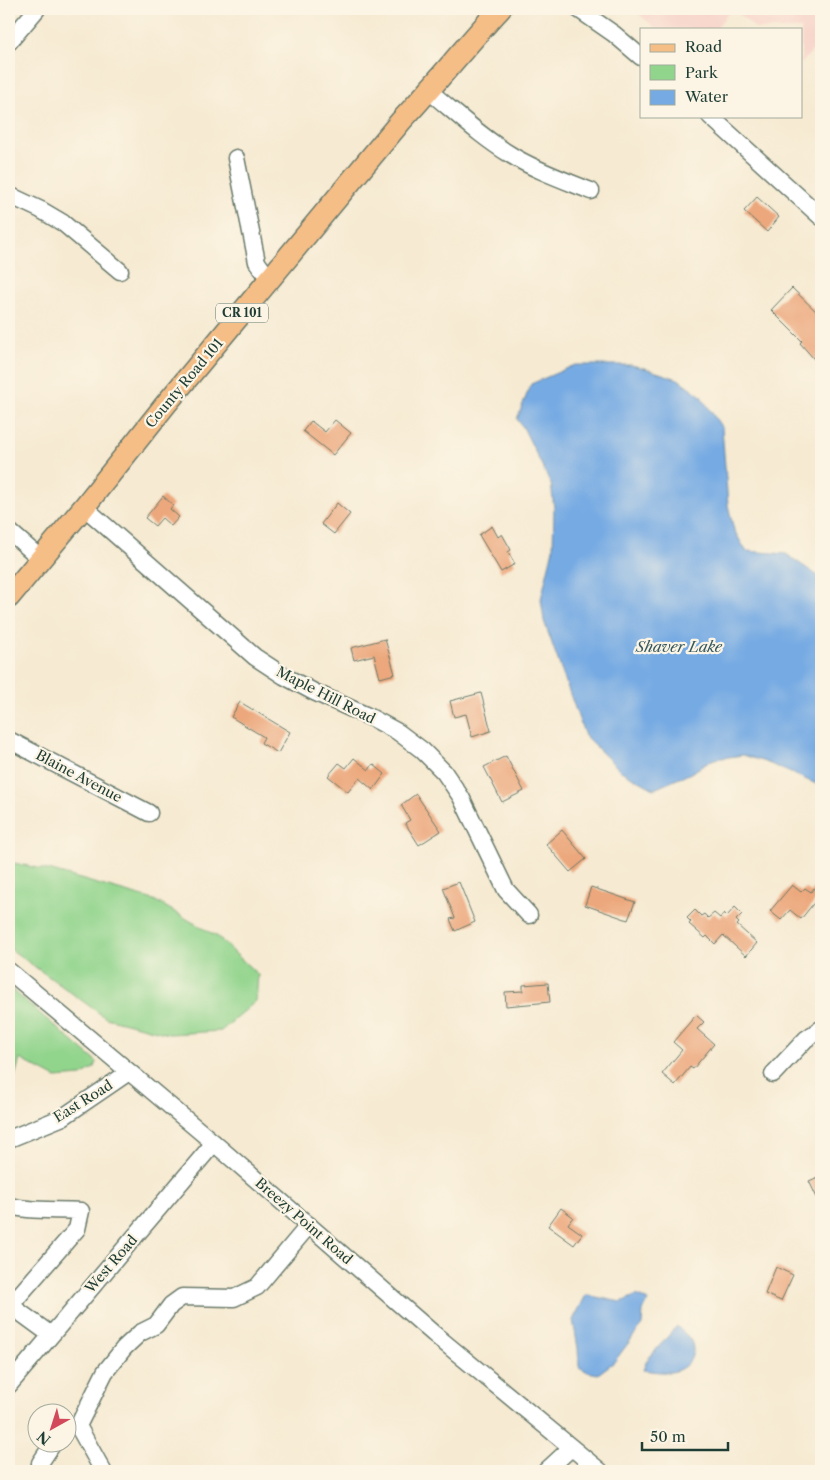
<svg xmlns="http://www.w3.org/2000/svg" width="830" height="1480" viewBox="0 0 830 1480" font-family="'Libre Caslon Text',serif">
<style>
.built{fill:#f7d1c7}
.green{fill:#91d48c;stroke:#588860}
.water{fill:#76aae3;stroke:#4a748c}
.building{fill:#eca77b}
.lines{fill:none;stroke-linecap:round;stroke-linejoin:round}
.minor-casing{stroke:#6a7a6b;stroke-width:19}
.major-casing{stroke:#6a7a6b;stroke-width:24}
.minor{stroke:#fff;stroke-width:16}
.major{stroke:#f6be87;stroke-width:21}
.labels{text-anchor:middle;stroke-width:4.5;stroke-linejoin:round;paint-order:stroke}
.shield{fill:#fcf5e5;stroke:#617469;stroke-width:1}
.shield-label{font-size:12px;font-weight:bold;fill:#1f3d34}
.street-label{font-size:14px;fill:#1f3d34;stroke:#fcf5e5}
.water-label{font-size:15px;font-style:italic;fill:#355860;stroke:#fcf5e5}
</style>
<rect width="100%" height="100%" fill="#fcf5e5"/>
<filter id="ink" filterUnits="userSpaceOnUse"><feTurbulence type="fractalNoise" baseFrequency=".02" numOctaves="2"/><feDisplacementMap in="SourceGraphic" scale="10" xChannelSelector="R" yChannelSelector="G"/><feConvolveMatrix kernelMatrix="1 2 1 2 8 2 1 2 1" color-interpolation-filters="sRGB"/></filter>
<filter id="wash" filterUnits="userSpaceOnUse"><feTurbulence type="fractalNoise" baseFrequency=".0096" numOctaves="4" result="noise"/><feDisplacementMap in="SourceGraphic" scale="20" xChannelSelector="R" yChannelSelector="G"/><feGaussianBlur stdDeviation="1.12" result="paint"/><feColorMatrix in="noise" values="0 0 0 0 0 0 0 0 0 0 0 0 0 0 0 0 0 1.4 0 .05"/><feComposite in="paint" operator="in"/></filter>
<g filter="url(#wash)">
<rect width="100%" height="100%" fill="#f6ead2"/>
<g class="built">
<path d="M633,9H732L715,29H657Z"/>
<path d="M733,9H821V41L801,64V29H756Z"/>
</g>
<g class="green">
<path d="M9,862L52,871L154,900L218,937L258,975L256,1001L221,1031L169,1034L106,1018L9,948Z"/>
<path d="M9,987L97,1062L95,1067L82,1076L56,1078L20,1059L15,1076L9,1085Z"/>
</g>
<g class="water">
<path d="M575,365H631L644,368L678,379L700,395L722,428L728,505L734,530L746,551L786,554L821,578V786L768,763L743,755L714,759L689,774L654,789L621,771L585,736L544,621L541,599L553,549L554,508L551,484L523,427L517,419L531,384Z"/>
<path d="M586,1295L621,1302L637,1295L648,1301L643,1311L642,1325L614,1362L598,1374L588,1372L579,1367L578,1348L573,1320Z"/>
<path d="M677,1326C681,1331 688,1335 691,1341C698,1356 686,1370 671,1372C662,1373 652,1371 643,1370L647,1360Z"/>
</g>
<g id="blocks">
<g class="building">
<path d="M757,197L779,217L767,232L744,211Z"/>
<path d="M792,288L821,316V367L800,343L802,341L771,310Z"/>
<path d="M335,420L351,433L333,455L303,431L311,421L325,432Z"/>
<path d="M163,496L173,505L170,509L179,517L171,526L162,518L155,526L145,518Z"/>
<path d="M337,503L350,514L334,534L321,524Z"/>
<path d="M492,526L498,537L502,534L511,550L508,552L515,564L501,572L479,535Z"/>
<path d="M385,639L395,674L380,678L374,655L354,660L351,648Z"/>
<path d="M481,693L491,731L472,737L466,714L454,717L450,701Z"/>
<path d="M240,702L290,732L278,753L261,743L264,737L231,717Z"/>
<path d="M506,756L524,791L502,802L484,767Z"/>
<path d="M354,758L369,770L373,764L385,774L373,790L359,778L348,792L328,776L339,763L346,768Z"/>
<path d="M416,794L441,831L419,845L405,823L410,820L401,805Z"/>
<path d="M562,830L586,859L570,872L546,844Z"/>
<path d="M459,882L475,922L455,931L450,919L455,918L443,888Z"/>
<path d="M792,885L801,892L805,888L811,892L814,888L821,894L801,919L790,910L781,920L770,911Z"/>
<path d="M591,887L635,902L628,920L585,905Z"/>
<path d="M735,907L742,914L736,920L739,923L737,925L757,943L746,956L723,935L715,944L707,936L705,938L689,924L691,922L687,918L695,910L701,916L704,914L708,918L714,913L720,918L724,913L727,916Z"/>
<path d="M548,983L550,1002L506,1006L505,992L523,991V985Z"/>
<path d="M696,1015L704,1022L697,1029L714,1044L693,1069L690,1067L675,1085L662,1074L682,1050L673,1042Z"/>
<path d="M821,1176V1206L809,1181Z"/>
<path d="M561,1208L573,1217L568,1224L582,1234L574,1245L548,1226Z"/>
<path d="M776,1267L793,1275L781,1301L765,1294Z"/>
</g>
</g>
</g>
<g filter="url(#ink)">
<use href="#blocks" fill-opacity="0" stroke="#6a7a6b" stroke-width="1"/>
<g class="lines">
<g class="minor-casing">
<g id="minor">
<path d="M578,9L614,34L641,57"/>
<path d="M9,42L37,9"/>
<path d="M429,91C456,113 481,137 511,155C535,170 564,180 591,191"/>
<path d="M710,116L821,217"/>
<path d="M236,158L257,262L262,269L272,277"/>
<path d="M9,195L41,210L63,223L120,271"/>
<path d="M84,507L255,657L284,676L314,692L372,718L398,732L422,750L444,772L461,797L506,890L529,915"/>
<path d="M9,531L41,559"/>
<path d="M9,740L149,813"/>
<path d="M9,971L214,1143L434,1334L600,1471"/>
<path d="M773,1074L806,1039L821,1029"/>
<path d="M9,1139L63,1117L129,1072"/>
<path d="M9,1206C32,1212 57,1209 81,1211L77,1229L9,1307"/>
<path d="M10,1305L51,1335"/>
<path d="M9,1385L214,1143"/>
<path d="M40,1471V1463L54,1442"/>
<path d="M103,1471L78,1426L105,1372L124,1348L140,1333L156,1325L171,1305L182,1297L234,1298L257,1287L309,1225"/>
<path d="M546,1471L571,1448"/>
</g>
</g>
<g class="major-casing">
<path id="major" d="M9,597L84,507L166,404L401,121C435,85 466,45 500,9"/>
</g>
<use href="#minor" class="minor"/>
<use href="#major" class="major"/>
</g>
</g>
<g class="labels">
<rect class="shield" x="216" y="303.5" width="52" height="19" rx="4"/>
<g class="shield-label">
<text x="242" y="317">CR 101</text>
</g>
<g class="street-label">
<text transform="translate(184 383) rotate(-50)" y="5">County Road 101</text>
<text transform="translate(326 695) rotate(27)" y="5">Maple Hill Road</text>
<text transform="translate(79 776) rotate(28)" y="5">Blaine Avenue</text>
<text transform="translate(83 1101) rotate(-32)" y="5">East Road</text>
<text transform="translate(304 1221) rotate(41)" y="5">Breezy Point Road</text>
<text transform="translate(111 1264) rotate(-49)" y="5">West Road</text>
</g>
<g class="water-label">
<text x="679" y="652">Shaver Lake</text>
</g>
</g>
<rect width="830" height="1480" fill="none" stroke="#fcf5e5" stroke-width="30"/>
<rect x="640" y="28" width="162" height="90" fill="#fcf5e5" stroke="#a4ab9e"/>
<rect x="650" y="44" width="25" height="8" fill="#f6be87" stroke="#a4ab9e"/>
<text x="685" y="52" font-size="15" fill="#1f3d34">Road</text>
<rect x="650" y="65" width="25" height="15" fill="#91d48c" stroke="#a4ab9e"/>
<text x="685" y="78" font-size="15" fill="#1f3d34">Park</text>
<rect x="650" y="90" width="25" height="15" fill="#76aae3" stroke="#a4ab9e"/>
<text x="685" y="102" font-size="15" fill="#1f3d34">Water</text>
<g transform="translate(52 1428) rotate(219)"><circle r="24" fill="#fcf5e5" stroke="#a4ab9e"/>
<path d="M0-4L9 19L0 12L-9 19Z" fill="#d1495b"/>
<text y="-8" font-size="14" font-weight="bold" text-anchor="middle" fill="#1f3d34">N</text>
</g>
<path d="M642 1442v8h86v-8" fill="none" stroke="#1f3d34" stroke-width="2.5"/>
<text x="650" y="1442" font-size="15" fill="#1f3d34" stroke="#fcf5e5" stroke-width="4" paint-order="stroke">50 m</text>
</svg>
